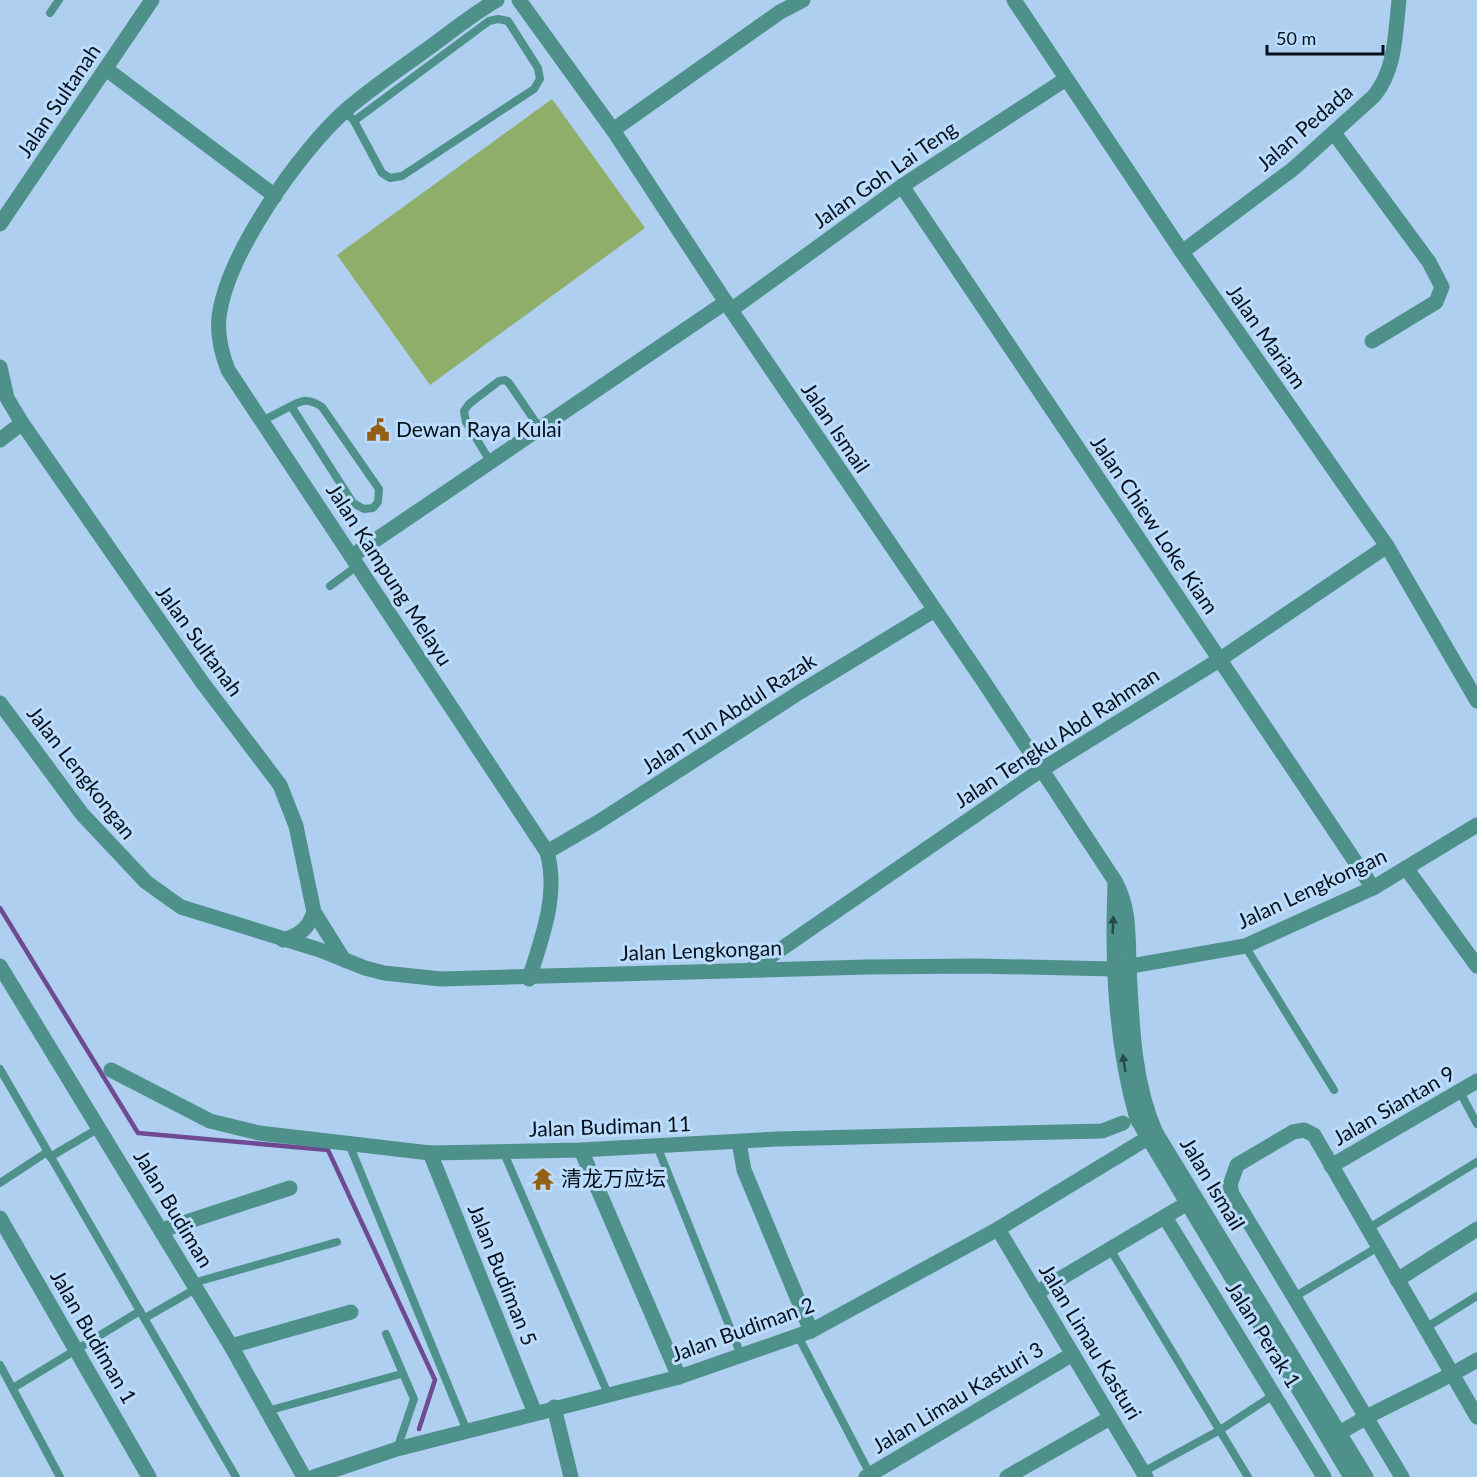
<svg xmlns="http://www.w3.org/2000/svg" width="1477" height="1477" viewBox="0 0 1477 1477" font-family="Lato,'Noto Sans SC',sans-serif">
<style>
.pitch{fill:#8fae6a}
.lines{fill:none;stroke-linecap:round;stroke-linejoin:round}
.stream{stroke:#6e4a92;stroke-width:4.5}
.service{stroke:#4e918b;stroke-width:8}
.minor{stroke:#4e918b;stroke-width:15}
.tertiary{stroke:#4e918b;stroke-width:15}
.oneway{fill:#264a4d}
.labels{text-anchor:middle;stroke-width:6;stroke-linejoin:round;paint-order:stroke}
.street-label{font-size:21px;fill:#05101b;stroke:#bbdcfd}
.poi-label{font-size:21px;fill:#05101b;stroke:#bbdcfd;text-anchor:start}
</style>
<rect width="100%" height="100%" fill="#aecff0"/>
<path class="pitch" d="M552,99L645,228L430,385L337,255Z"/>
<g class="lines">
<path class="stream" d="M0,908L138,1133L328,1150L435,1380L419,1429"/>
<g class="service">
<path d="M50,13L59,0"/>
<path d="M345,111L354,121L382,173L390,178L402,176L534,89L540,79L538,68L508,21L498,19L489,21L354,121"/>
<path d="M262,421L291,406C304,399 310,399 322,407L379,489L378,502L373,508L364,509L353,503L291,406"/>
<path d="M490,461L466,422L464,411L469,404L499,381L505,380L509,383L541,430"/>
<path d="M330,586L357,566"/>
<path d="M1245,946L1334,1090"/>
<path d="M0,1069L236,1477"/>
<path d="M1460,1092L1477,1124"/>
<path d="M349,1144L467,1431"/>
<path d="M657,1146L741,1355"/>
<path d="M503,1151L608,1394"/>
<path d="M50,1157L99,1128"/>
<path d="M0,1183L47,1152"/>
<path d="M1369,1228L1477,1162"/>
<path d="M1110,1249L1248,1477"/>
<path d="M193,1283L337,1242"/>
<path d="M1296,1296L1378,1247"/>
<path d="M145,1318L197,1288"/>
<path d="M1427,1327L1477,1296"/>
<path d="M386,1334L414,1399L397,1449"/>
<path d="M798,1336L870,1474"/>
<path d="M0,1365L60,1477"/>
<path d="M13,1388L140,1311"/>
<path d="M267,1411L401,1374"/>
<path d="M1143,1472L1220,1430L1275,1394"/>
</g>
<g class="minor">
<path d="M497,0C469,16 445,37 419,55C394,73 369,90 346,110C299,152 227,254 219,317C217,336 221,352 228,370L547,852C559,895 542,937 529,979"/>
<path d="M1014,0L1182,252L1387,546L1477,701"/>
<path d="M106,69L275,196"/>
<path d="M613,130L780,12L803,0"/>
<path d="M1334,133L1429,262L1442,287L1436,302L1372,341"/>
<path d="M902,186L1373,888"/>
<path d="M0,224L152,0"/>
<path d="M1182,252L1293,169L1374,96C1396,69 1395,34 1399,0"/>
<path d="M731,310L902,186L1066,79"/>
<path d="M0,367L7,398L22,423L202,682L280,785L296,826L314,912C308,929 300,935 283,940"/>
<path d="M0,440L22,423"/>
<path d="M352,556L726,302"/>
<path d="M547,852L600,821L800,692L933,611"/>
<path d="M1406,868L1477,966"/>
<path d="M314,912L344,960"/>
<path d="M0,966L231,1346L304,1477"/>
<path d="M752,969L1041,770L1219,660L1387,546"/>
<path d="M111,1070L210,1121L259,1133L430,1153L581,1150L777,1139L1102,1131L1123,1123"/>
<path d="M739,1142L744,1170L811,1331"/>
<path d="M581,1150L679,1377"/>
<path d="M430,1153L535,1413"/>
<path d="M1331,1166L1477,1081"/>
<path d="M1165,1217L1324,1477"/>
<path d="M0,1218L149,1477"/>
<path d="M998,1229L1146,1477"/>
<path d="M162,1230L290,1188"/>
<path d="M1397,1280L1477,1229"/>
<path d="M1036,1293L1186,1204"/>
<path d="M231,1346L351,1312"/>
<path d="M554,1407L571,1477"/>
<path d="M1329,1440C1376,1408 1429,1389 1477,1360"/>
<path d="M866,1477L1071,1355"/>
<path d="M1007,1477L1110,1418"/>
<path d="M1402,1477L1232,1194L1230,1185L1237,1165L1293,1132L1304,1130L1314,1135L1477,1417"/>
</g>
<g class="tertiary">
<path d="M519,0L613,130L731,310L982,679L1115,881C1130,908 1128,937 1129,966C1132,1023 1133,1081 1156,1133L1366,1477"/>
<path d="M0,703L82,814L146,882L181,907L320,950L365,968L384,973L441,979L867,967L977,966L1114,969L1245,946L1373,888L1477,825"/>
<path d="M1115,884C1112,963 1115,1042 1137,1119L1351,1477"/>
<path d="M313,1477L397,1449L679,1377L811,1331L998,1229L1156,1133"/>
</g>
</g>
<defs><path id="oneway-solid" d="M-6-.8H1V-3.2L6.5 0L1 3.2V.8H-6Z" transform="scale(1.5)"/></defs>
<g class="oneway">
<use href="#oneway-solid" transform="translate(1113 925) rotate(-88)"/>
<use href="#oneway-solid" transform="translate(1124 1063) rotate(-99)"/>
</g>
<defs>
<g id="civic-bare" transform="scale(1.8)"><path d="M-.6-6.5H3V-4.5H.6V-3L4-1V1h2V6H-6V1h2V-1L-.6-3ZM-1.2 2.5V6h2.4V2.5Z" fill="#945e15" stroke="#bbdcfd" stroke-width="2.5" paint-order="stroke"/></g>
<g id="temple-bare" transform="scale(1.8)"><path d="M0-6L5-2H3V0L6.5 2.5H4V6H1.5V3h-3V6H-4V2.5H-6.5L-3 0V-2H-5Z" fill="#945e15" stroke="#bbdcfd" stroke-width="2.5" paint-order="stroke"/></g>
</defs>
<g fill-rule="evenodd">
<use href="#civic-bare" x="378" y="430"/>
<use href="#temple-bare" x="543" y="1179"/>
</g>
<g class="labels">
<g class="street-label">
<text transform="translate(59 101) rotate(-56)" y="7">Jalan Sultanah</text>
<text transform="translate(1305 128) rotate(-41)" y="7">Jalan Pedada</text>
<text transform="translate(885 175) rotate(-35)" y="7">Jalan Goh Lai Teng</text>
<text transform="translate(1266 337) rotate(55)" y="7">Jalan Mariam</text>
<text transform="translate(835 428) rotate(56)" y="7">Jalan Ismail</text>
<text transform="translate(1154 525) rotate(56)" y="7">Jalan Chiew Loke Kiam</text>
<text transform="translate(389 575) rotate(57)" y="7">Jalan Kampung Melayu</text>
<text transform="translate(199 641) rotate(54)" y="7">Jalan Sultanah</text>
<text transform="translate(729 714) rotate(-33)" y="7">Jalan Tun Abdul Razak</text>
<text transform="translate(1057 738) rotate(-33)" y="7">Jalan Tengku Abd Rahman</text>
<text transform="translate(81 773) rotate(52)" y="7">Jalan Lengkongan</text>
<text transform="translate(1312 889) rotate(-25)" y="7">Jalan Lengkongan</text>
<text transform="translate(701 951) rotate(-2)" y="7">Jalan Lengkongan</text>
<text transform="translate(1394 1106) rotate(-30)" y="7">Jalan Siantan 9</text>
<text transform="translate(610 1127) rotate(-2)" y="7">Jalan Budiman 11</text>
<text transform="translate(1212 1184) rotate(59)" y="7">Jalan Ismail</text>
<text transform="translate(173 1209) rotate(59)" y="7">Jalan Budiman</text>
<text transform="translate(502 1275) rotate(68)" y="7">Jalan Budiman 5</text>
<text transform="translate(743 1330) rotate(-20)" y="7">Jalan Budiman 2</text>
<text transform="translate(1263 1335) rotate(58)" y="7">Jalan Perak 1</text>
<text transform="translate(93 1337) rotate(60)" y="7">Jalan Budiman 1</text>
<text transform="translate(1090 1342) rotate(59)" y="7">Jalan Limau Kasturi</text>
<text transform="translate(958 1398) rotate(-31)" y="7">Jalan Limau Kasturi 3</text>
</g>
<g class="poi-label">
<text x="396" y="437">Dewan Raya Kulai</text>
<text x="561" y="1186">清龙万应坛</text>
</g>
</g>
<path d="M1267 45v9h116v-9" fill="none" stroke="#05101b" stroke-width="3"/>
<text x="1276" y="45" font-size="18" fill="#05101b" stroke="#bbdcfd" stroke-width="4.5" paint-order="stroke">50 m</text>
</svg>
